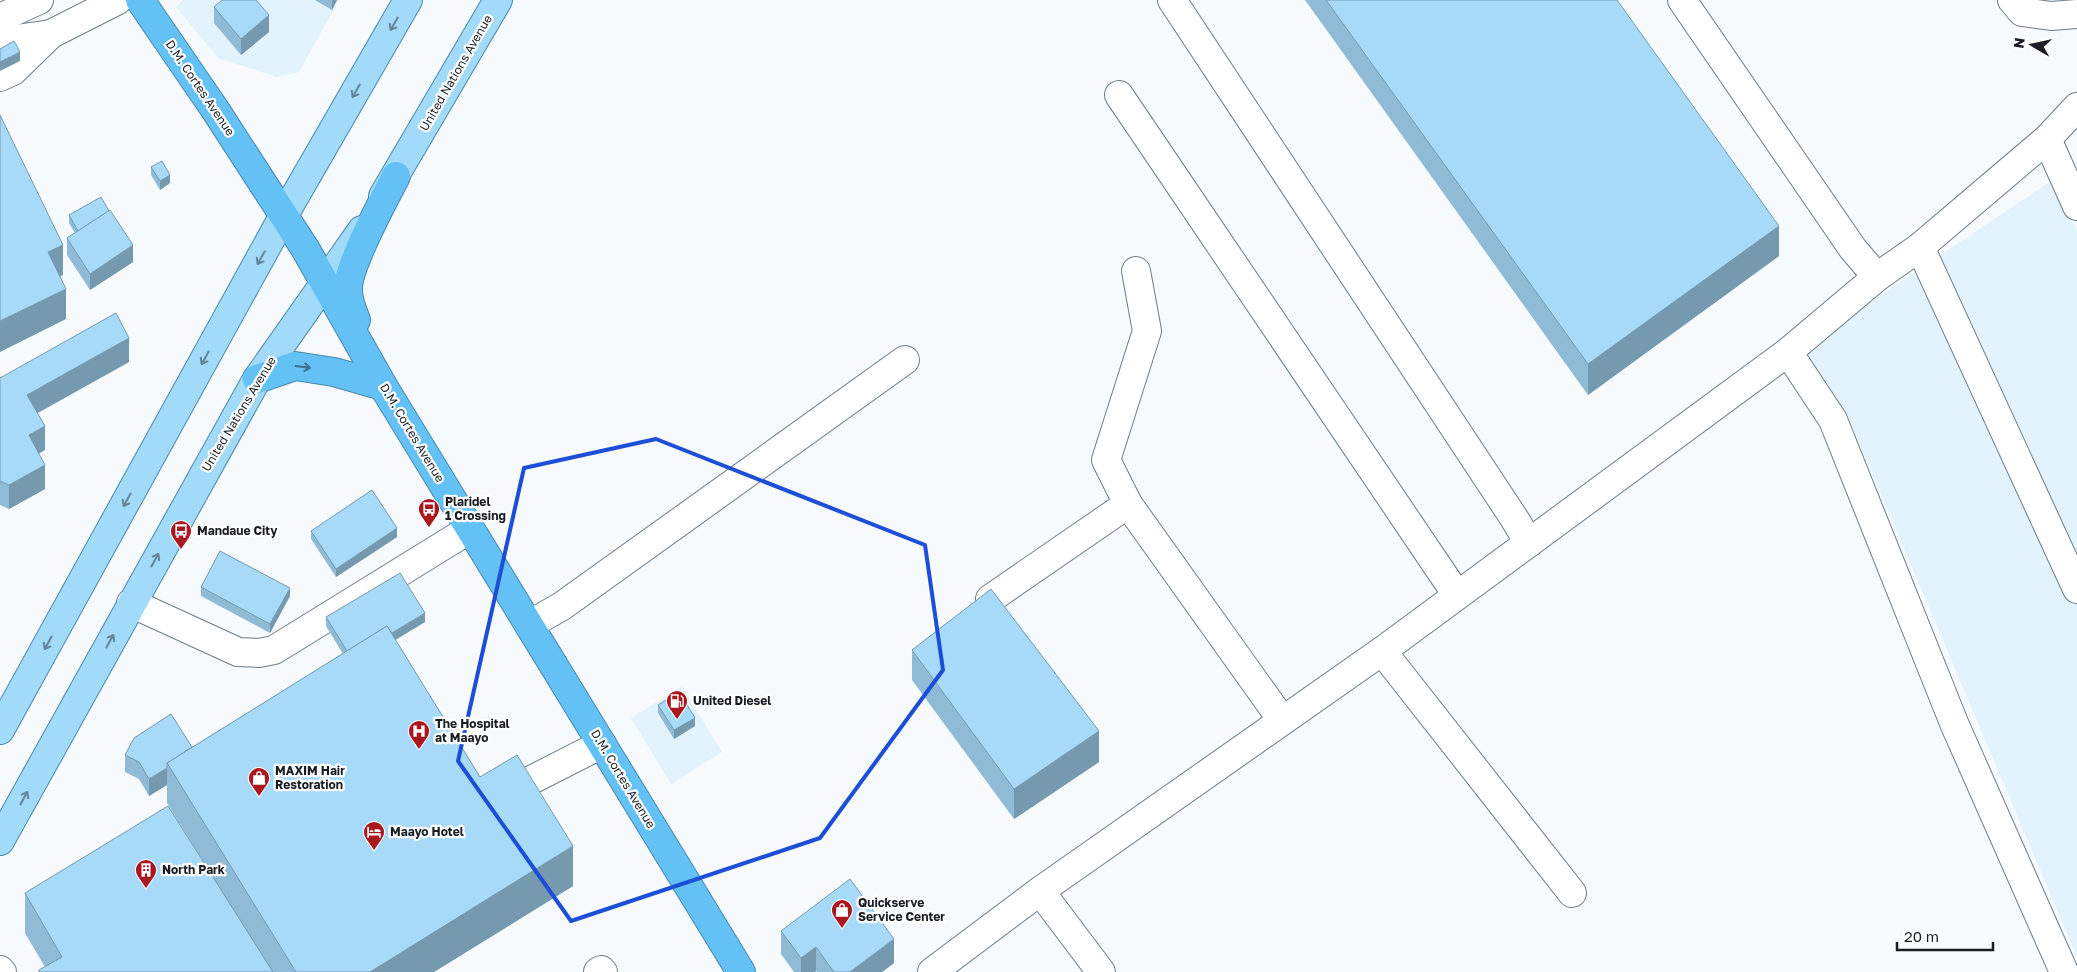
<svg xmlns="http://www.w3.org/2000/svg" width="2077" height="972" viewBox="0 0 2077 972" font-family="'Golos Text',sans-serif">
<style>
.built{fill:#e3f3fd}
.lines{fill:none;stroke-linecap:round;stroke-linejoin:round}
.minor-casing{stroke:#6c7d88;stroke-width:30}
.major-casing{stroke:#4988ac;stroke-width:30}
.highway-casing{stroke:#4988ac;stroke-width:30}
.minor{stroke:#fff;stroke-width:28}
.major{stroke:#a2dafa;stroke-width:28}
.highway{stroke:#64c1f6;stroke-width:28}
.wall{fill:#90bbd6}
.shaded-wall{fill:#7599ae}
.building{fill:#a7daf9;stroke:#7599ae}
.oneway{stroke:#648599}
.oneway2{stroke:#3e708c}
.marked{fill:none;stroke:#1d4ed8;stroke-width:4;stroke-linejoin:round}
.labels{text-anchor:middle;stroke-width:4.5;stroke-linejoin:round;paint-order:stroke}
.street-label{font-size:12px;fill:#181e23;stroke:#fff}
.poi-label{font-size:12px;font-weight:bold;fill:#181e23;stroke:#fff;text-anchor:start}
</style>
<rect width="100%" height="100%" fill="#f6fafc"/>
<g class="built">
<path d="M183,0H339L299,72L277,77L218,58L176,7Z"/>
<path d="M2054,179L2077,232V957L1847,414L1802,348Z"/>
<path d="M682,686L722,752L671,784L631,718Z"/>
</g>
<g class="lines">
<g class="minor-casing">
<g id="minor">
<path d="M1172,0L1514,518L1529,543"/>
<path d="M1682,0L1853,249L1877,277"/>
<path d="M2012,0L2022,12L2051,16L2077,14"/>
<path d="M0,18L39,0"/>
<path d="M0,44L9,40L51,34"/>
<path d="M0,77L13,71L51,34L118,0"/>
<path d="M1119,95L1457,595"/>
<path d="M2047,139L2077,206"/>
<path d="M1920,247L2077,589"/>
<path d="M1136,271L1147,331L1106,460L1128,504L1282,720"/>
<path d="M1788,352L1833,420L1954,723L2064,972"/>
<path d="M990,599L1128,504"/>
<path d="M131,603L238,652L259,653L274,650L470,529"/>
<path d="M529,625L562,606L905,360"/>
<path d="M1382,651L1572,893"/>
<path d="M498,797L602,744"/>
<path d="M1040,891L1101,972"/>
<path d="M0,970L2,972"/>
<path d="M598,972L601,970L603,972"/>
<path d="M932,972L1040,891L1382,651L1788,352L1877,277L1920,247L2047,139L2077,107"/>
</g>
</g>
<g class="major-casing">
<g id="major">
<path d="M383,196L498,0"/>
<path d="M0,730L284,215L408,0"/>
<path d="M0,841L257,379L362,230"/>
</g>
</g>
<g class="highway-casing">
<g id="highway">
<path d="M140,0L216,111L306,250L383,386L741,972"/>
<path d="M356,320C352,310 348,301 348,290C347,266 384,200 396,176"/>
<path d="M257,379L295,366L334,372L383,386"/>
</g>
</g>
<use href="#minor" class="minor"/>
<use href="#major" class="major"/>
<use href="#highway" class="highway"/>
</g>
<g class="wall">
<path d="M315,0H337L332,10Z"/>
<path d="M1305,0H1617L1779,256L1588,395Z"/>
<path d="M214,7L269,32L241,55L214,23Z"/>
<path d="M151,167L170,183L160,190L151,175Z"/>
<path d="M69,215L133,262L90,290L67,255V238L75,233L69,223Z"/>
<path d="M129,362L37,413L45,450L39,453L45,489L9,509L0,505V378Z"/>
<path d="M311,531L397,537L336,577L311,539Z"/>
<path d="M201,587L290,596L270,633L201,596Z"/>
<path d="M326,617L425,622L395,639L480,777L573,886L434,972H39L45,967L25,933V893L206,866L167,803V785L149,796L139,779L125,772V755L192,747L343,654L326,626Z"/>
<path d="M912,650L1099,762L1014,819L912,680Z"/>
<path d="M658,705L695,726L674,739L658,713Z"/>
<path d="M781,931L894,963L882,972H817L816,971L815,972H794L781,954Z"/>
</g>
<g class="shaded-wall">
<path d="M333,0H337L332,10V1Z"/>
<path d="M269,15V32L241,55V39Z"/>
<path d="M20,52V61L0,71V62Z"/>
<path d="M170,175V183L160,190V181Z"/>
<path d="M1779,226V256L1588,395V364Z"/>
<path d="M63,245V275L48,283V252Z"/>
<path d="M133,245V262L90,290V274Z"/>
<path d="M66,289V319L0,352V321Z"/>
<path d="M129,338V362L27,419V395Z"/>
<path d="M45,426V450L29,459V435Z"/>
<path d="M45,465V489L9,509V485Z"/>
<path d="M397,528V537L336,577V569Z"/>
<path d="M290,588V596L270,633V624Z"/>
<path d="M425,613V622L351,667V658Z"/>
<path d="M695,718V726L674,739V730Z"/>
<path d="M1099,731V762L1014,819V789Z"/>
<path d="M167,768V785L149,796V779Z"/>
<path d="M573,846V886L434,972H370Z"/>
<path d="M894,939V963L882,972H850Z"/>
<path d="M816,947V971L815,972H801V958Z"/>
</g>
<g class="building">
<path d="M222,0H256L269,15L241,39L214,7Z"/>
<path d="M1326,0H1617L1779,226L1588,364Z"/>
<path d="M14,41L20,52L0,62V49Z"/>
<path d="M0,115L63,245L48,252L66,289L0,321Z"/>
<path d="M162,161L170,175L160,181L151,167Z"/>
<path d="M101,197L109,211L78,231L69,215Z"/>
<path d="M110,210L133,245L90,274L67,238Z"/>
<path d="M116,313L129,338L27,395L45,426L29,435L45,465L9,485L0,481V378Z"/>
<path d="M372,490L397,528L336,569L311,531Z"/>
<path d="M220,551L290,588L270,624L201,587Z"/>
<path d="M400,573L425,613L392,633L387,626L347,651L326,617Z"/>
<path d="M991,589L1099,731L1014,789L912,650Z"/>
<path d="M387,626L480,777L517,755L573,846L370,972H296L167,763Z"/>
<path d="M679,692L695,718L674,730L658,705Z"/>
<path d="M171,714L192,747L167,763V768L149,779L139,762L125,755L134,738Z"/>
<path d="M168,806L273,972H39V970L62,957L25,893Z"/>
<path d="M850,879L894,939L850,972H834L816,947L801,958L781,931Z"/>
</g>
<defs><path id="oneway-shaft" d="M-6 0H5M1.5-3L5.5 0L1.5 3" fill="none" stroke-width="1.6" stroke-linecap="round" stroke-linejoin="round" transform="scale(1.25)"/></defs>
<g class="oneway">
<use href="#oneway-shaft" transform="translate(394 24) rotate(120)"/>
<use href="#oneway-shaft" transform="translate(356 91) rotate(120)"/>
<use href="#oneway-shaft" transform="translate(261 258) rotate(119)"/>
<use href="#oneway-shaft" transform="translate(205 358) rotate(119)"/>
<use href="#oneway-shaft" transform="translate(127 500) rotate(119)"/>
<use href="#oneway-shaft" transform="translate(155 560) rotate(-61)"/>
<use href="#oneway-shaft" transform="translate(110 641) rotate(-61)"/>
<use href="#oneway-shaft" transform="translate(48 643) rotate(119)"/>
<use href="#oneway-shaft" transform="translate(24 798) rotate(-61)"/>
</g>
<use class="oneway2" href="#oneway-shaft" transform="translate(303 367) rotate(7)"/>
<path class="marked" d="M656,439L925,545L943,670L820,838L571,921L458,761L524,468Z"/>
<defs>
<g id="bus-pin" transform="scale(1.125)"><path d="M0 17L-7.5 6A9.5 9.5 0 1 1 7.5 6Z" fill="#ab171f" stroke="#fff"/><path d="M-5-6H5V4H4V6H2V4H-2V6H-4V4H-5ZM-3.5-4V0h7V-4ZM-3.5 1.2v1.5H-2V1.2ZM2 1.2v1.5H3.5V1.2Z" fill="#fff"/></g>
<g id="fuel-pin" transform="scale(1.125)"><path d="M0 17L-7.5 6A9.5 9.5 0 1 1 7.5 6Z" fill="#ab171f" stroke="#fff"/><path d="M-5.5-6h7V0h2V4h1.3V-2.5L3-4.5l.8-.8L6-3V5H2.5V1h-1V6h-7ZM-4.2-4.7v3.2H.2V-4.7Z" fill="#fff"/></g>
<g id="hospital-pin" transform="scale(1.125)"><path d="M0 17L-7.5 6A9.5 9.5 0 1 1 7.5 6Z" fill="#ab171f" stroke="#fff"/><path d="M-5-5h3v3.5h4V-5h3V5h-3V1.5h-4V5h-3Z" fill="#fff"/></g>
<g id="shop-pin" transform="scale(1.125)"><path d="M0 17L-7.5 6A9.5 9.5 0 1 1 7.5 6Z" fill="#ab171f" stroke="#fff"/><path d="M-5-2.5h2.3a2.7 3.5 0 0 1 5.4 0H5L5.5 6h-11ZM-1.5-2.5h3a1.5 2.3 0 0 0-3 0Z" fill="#fff"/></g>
<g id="hotel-pin" transform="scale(1.125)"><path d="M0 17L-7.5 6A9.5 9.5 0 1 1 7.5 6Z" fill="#ab171f" stroke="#fff"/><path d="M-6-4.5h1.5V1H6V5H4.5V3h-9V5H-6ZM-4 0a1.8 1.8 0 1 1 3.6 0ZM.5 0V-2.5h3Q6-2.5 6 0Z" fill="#fff"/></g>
<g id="building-pin" transform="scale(1.125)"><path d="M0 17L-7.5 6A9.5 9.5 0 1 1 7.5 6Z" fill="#ab171f" stroke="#fff"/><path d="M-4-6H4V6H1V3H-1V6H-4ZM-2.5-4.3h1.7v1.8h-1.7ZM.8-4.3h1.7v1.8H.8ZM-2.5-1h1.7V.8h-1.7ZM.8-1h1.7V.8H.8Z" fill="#fff"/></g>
</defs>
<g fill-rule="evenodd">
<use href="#bus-pin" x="429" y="509"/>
<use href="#bus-pin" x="181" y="531"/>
<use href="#fuel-pin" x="677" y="701"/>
<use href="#hospital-pin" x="419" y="731"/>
<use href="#shop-pin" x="259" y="778"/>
<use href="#hotel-pin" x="374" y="832"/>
<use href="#building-pin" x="146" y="870"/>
<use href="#shop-pin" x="842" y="910"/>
</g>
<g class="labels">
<g class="street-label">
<text transform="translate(456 73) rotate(-60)" y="4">United Nations Avenue</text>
<text transform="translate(200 88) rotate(56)" y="4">D.M. Cortes Avenue</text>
<text transform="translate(239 414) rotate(-59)" y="4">United Nations Avenue</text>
<text transform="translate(412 433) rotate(59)" y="4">D.M. Cortes Avenue</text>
<text transform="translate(623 779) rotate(59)" y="4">D.M. Cortes Avenue</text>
</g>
<g class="poi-label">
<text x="445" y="506">Plaridel<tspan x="445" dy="14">1 Crossing</tspan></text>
<text x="197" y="535">Mandaue City</text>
<text x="693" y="705">United Diesel</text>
<text x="435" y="728">The Hospital<tspan x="435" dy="14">at Maayo</tspan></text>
<text x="275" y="775">MAXIM Hair<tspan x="275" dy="14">Restoration</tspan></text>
<text x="390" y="836">Maayo Hotel</text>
<text x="162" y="874">North Park</text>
<text x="858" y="907">Quickserve<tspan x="858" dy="14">Service Center</tspan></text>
</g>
</g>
<g transform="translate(2032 45) rotate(279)" stroke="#ffffff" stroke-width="4" paint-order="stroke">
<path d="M0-4L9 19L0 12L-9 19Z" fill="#181e23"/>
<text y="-8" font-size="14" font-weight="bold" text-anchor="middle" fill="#181e23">N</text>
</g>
<path d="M1897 942v8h96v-8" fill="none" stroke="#181e23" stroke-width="2.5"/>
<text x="1904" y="942" font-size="15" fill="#181e23" stroke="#ffffff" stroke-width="4" paint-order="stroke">20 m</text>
</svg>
